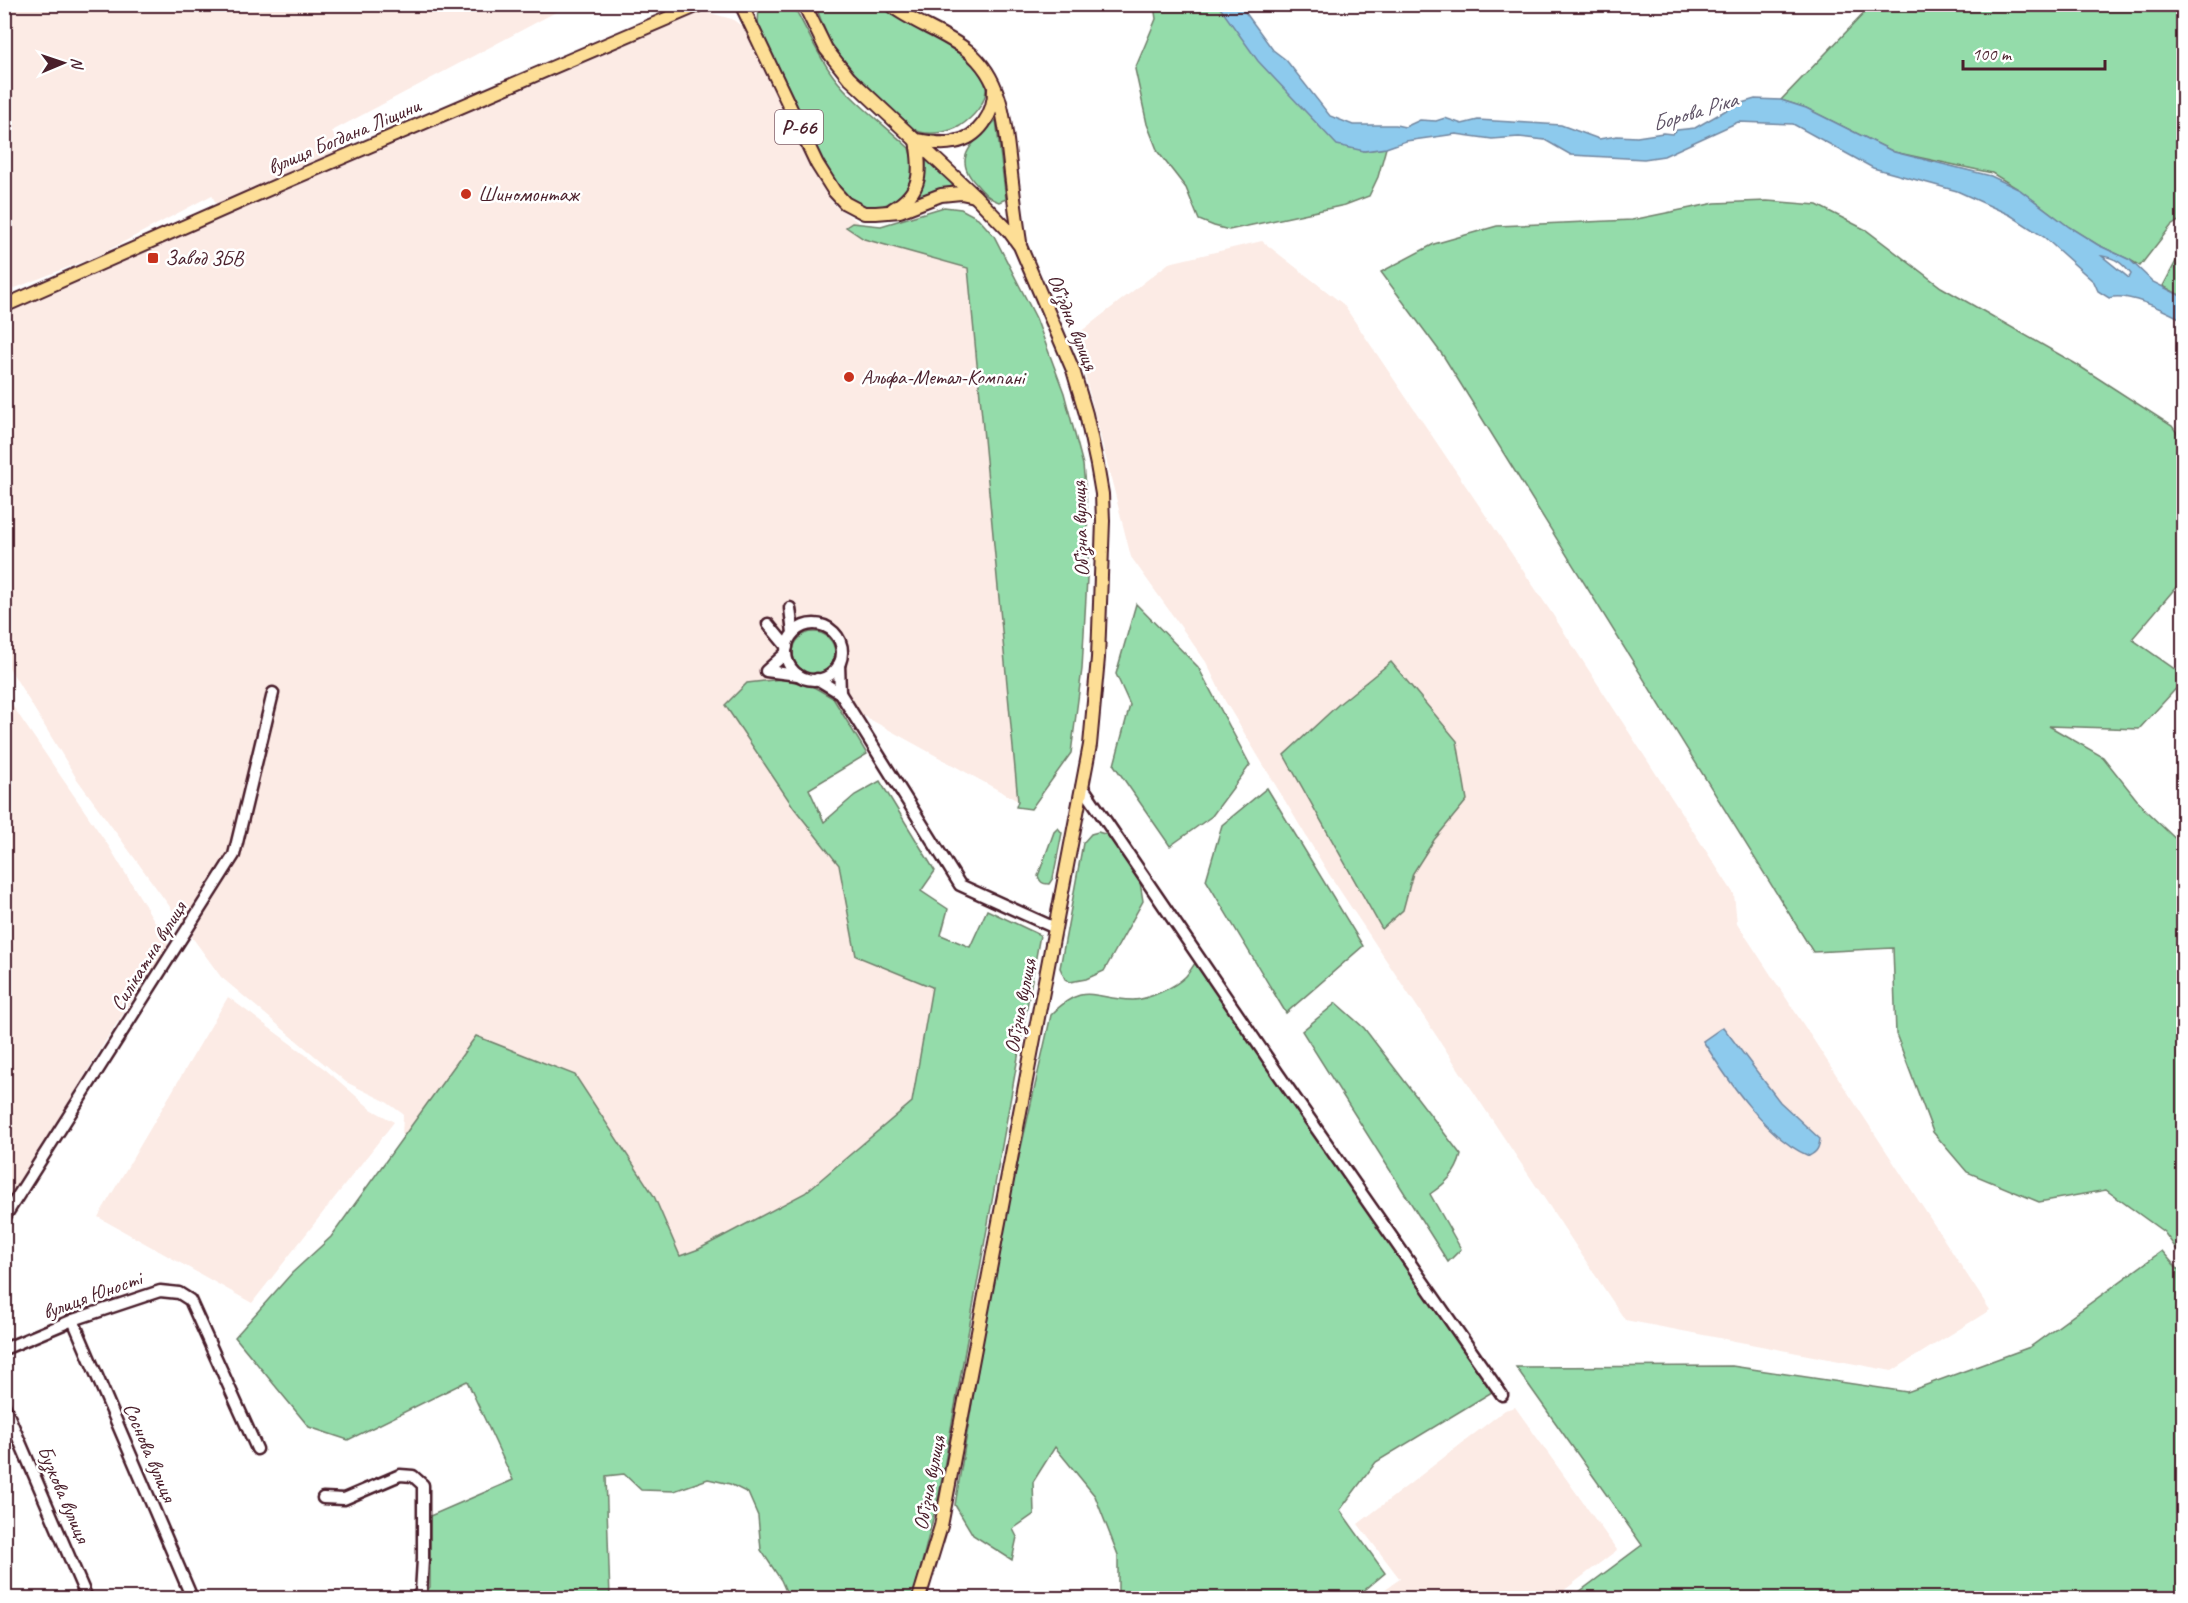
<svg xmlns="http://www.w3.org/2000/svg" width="2188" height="1603" viewBox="0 0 2188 1603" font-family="Caveat,sans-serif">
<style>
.built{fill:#fcebe5}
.green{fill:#94dcaa;stroke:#6f7e6a;stroke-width:1.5}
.water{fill:#8dcaed;stroke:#72869f;stroke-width:1.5;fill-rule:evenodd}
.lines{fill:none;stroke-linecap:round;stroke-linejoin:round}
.minor-casing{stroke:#4a1f2b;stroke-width:15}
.major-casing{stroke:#4a1f2b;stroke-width:16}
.minor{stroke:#fff;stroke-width:10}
.major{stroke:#fdde96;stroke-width:12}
.poi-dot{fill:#c8321e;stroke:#fff;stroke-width:2}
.labels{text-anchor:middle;stroke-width:5;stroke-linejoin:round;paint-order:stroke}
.shield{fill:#fff;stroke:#80626b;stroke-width:1.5}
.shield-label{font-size:20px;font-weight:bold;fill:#4a1f2b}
.street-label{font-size:21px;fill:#4a1f2b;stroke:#fff}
.poi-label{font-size:21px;fill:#4a1f2b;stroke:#fff;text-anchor:start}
.water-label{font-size:22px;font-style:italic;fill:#5e5265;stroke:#fff}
</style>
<rect width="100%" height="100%" fill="#fff"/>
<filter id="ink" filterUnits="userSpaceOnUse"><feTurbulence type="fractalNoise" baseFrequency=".0167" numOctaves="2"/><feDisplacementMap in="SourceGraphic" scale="12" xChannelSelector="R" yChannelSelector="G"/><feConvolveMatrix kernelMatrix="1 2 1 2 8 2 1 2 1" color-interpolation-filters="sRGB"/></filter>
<g filter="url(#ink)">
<g class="built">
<path d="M5,5H569L332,131L340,153L216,204L212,195L99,255L5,292Z"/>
<path d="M706,12L732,19L743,27L753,39L824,190L834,205L861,224L871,234L865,239L968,268L1018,801L864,716L726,705L794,808L839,865L856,956L932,987L912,1101L805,1193L699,1249L680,1256L654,1196L477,1036L402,1139L403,1114L385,1101L346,1082L221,977L77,779L5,661V312L364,155L516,92L696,14Z"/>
<path d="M1262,241L1343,304L1551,612L1734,894L1737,923L1990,1310L1892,1371L1625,1320L1329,874L1225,701L1206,662L1131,557L1075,336L1169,263Z"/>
<path d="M5,695L110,848L169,945L109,1035L5,1209Z"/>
<path d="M228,997L326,1070L371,1109L394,1122L252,1303L98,1217Z"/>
<path d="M1515,1407L1617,1550L1554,1598H1372L1400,1579L1358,1524L1505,1410Z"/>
</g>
<g class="green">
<path d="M759,5H793C807,29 817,55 834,77C852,101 887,127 909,148L913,163L914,174L910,185L904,192L896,200L871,211L852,205L819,164L758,25Z"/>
<path d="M815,5C830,5 867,1 879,5C888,7 898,16 906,21C927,34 987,63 986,90C985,105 972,118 960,126C950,132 932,135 920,132C901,127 845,64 833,46C825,34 821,18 815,5Z"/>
<path d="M1154,5H1218L1364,151L1386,148L1378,177L1369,196L1345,205L1229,230L1214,226L1199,220L1186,188L1158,152L1147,124L1135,69L1156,19Z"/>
<path d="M1872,5H2183V218L2171,226L2140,266L2130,260L2098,245L2069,227L2020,190L1992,173L1894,152L1806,108L1781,100Z"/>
<path d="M996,120L1006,199L999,202C989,199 983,192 977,185C949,156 976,142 996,120Z"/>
<path d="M926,156L956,185L942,189L909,204C921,189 927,175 926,156Z"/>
<path d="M1767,201L1817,205L1866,230L1941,287L2076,364L2172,426L2183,441V579L2132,639L2183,675V681L2139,729L2049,726L2103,757L2145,810L2183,846V1258L2164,1232L2106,1190L2039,1202L1967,1172L1933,1132L1896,1034L1893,948L1813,952L1444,357L1381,272L1434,244L1497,226L1632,220L1715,203Z"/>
<path d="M944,207L961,209L978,218L994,236L1036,318L1064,393L1083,465L1087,508L1088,560L1082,669L1071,753L1031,809L1016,807L1018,801L968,268L864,239L846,227L852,223L881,226Z"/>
<path d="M2183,248V297L2163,286Z"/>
<path d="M1136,604L1198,667L1250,765L1212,816L1170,846L1114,765L1130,705L1116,674Z"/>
<circle cx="814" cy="653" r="21"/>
<path d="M1391,662L1457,741L1467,800L1434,840L1413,873L1403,910L1382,929L1284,755L1339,704Z"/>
<path d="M782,679L812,686L833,698L867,754L809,789L824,822L855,795L880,781L935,871L921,891L948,909L941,935L970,947L987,910L1040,935L939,1495L913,1598H789L781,1580L761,1550L758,1516L748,1493L730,1484L708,1479L674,1491L641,1490L624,1474L606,1476L610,1598H420L430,1587V1516L513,1480L467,1381L348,1440L309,1427L235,1337L292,1273L331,1237L476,1036L575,1075L654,1196L680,1256L699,1249L805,1193L912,1102L932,987L856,956L839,865L794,808L725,705L747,683Z"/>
<path d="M1267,788L1363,946L1286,1013L1206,880L1222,825Z"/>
<path d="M1058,828L1062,833L1053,878L1049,884C1042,884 1040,882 1038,876L1054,832Z"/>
<path d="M1098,832L1108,835L1140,882L1143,901L1104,971L1086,979L1070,982L1065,979L1060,968L1083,843L1091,834Z"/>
<path d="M1196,962L1492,1392L1376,1462L1340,1510L1385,1573L1360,1594L1362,1598H1118V1555L1095,1496L1055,1447L1033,1482L1034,1514L1013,1529L1017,1537L1012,1560L973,1535L955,1505L981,1350L1009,1201L1051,1015C1084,980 1094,1000 1133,1000C1147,1000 1175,987 1185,977C1189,973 1192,967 1196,962Z"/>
<path d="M1336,1003L1364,1028L1461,1155C1456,1174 1446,1183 1430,1194L1461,1249L1448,1262L1302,1031Z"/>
<path d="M2162,1251L2183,1275V1598H1571L1642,1545L1516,1367L1732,1366L1907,1392L2030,1347Z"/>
</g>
<g class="water">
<path d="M1218,5H1240L1273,50L1286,60L1330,116L1353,125H1396L1405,127L1420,120L1436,121L1445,118L1462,124L1478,120L1561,125L1599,139L1617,136L1637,137L1663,133L1672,134L1677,130L1695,128L1735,105L1755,99L1781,100L1806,108L1894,152L1991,176L2020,190L2069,227L2098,245L2130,260L2153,282L2183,297V320C2166,311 2128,292 2109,298L2098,291L2094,282L2044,237L2010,215L1957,191L1873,168L1793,124L1738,122L1664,156L1644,159L1571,155L1545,140L1519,137L1492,139L1456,134L1406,141L1386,148L1364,151L1337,145L1258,61ZM2102,256C2116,258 2122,263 2131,274L2129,278Z"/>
<path d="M1723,1027L1780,1102L1820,1139C1819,1148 1817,1152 1809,1156C1767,1139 1727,1079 1703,1041Z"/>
</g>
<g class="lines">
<g class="minor-casing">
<g id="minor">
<path d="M790,608L793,633"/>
<path d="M768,624L787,647"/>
<circle cx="814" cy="652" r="28"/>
<path d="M786,653L766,671L798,675"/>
<path d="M817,679L840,693L839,664"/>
<path d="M840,693L960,885L1055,928"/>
<path d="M1082,786L1279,1075L1502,1395"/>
<path d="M4,1218L234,855L273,693"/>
<path d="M73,1320L192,1598"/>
<path d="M4,1349L73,1320L160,1291L179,1293L190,1300L257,1449"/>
<path d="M4,1405L87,1598"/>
<path d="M323,1498L344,1499L400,1475L413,1476L423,1485V1559L421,1593L415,1598"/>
</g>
</g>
<g class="major-casing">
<g id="major">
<path d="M741,4L817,164L834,191L845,203L864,213H876L900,211L941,195L961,193L975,196"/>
<path d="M804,4L826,49L849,78L975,196L1009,231L1020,246L1073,370L1086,414L1097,465L1102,494L1103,521L1098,658L1090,745L941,1526L919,1598"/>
<path d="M889,4C913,23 944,32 968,51C1003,79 1005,124 1010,165C1013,191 1016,216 1020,242"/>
<path d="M916,140C929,142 941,145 954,142C979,138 995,113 994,89"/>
<path d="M893,209C923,192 921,170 916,140"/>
<path d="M4,306L285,182L701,4"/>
</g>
</g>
<use href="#minor" class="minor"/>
<use href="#major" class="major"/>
</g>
</g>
<g class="poi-dot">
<circle cx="466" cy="194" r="6"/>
<rect x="147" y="252" width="12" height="12" rx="3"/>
<circle cx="849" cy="377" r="6"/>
</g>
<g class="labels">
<rect class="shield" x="775" y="110" width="48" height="34" rx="4.5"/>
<g class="shield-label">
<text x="799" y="134">Р-66</text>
</g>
<g class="street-label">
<text transform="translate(344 136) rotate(-23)" y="7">вулиця Богдана Ліщини</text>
<text transform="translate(1073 322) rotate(68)" y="7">Об’їздна вулиця</text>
<text transform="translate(1080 529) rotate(-92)" y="7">Об’їзна вулиця</text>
<text transform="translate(148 956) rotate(-58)" y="7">Силікатна вулиця</text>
<text transform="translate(1020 1006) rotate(-79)" y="7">Об’їзна вулиця</text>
<text transform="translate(92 1295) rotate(-20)" y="7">вулиця Юності</text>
<text transform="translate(150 1452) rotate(67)" y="7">Соснова вулиця</text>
<text transform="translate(929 1483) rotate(-79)" y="7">Об’їзна вулиця</text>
<text transform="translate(64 1494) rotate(67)" y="7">Бузкова вулиця</text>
</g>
<g class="poi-label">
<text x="478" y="201">Шиномонтаж</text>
<text x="165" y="265">Завод ЗБВ</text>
<text x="861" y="384">Альфа-Метал-Компані</text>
</g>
<g class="water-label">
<text transform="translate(1694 111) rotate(-17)" y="8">Борова Ріка</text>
</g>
</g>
<rect width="2188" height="1603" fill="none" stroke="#fff" stroke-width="24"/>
<rect x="12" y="12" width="2164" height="1579" fill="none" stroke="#4a1f2b" stroke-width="2" filter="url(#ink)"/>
<g transform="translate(63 63) rotate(88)" stroke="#ffffff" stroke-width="4.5" paint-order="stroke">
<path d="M0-4.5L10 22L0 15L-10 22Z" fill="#4a1f2b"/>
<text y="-9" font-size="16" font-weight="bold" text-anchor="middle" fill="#4a1f2b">N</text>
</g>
<path d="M1963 60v9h142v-9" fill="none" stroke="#4a1f2b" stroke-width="3"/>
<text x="1972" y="60" font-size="18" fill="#4a1f2b" stroke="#ffffff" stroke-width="4.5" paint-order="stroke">100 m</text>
</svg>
